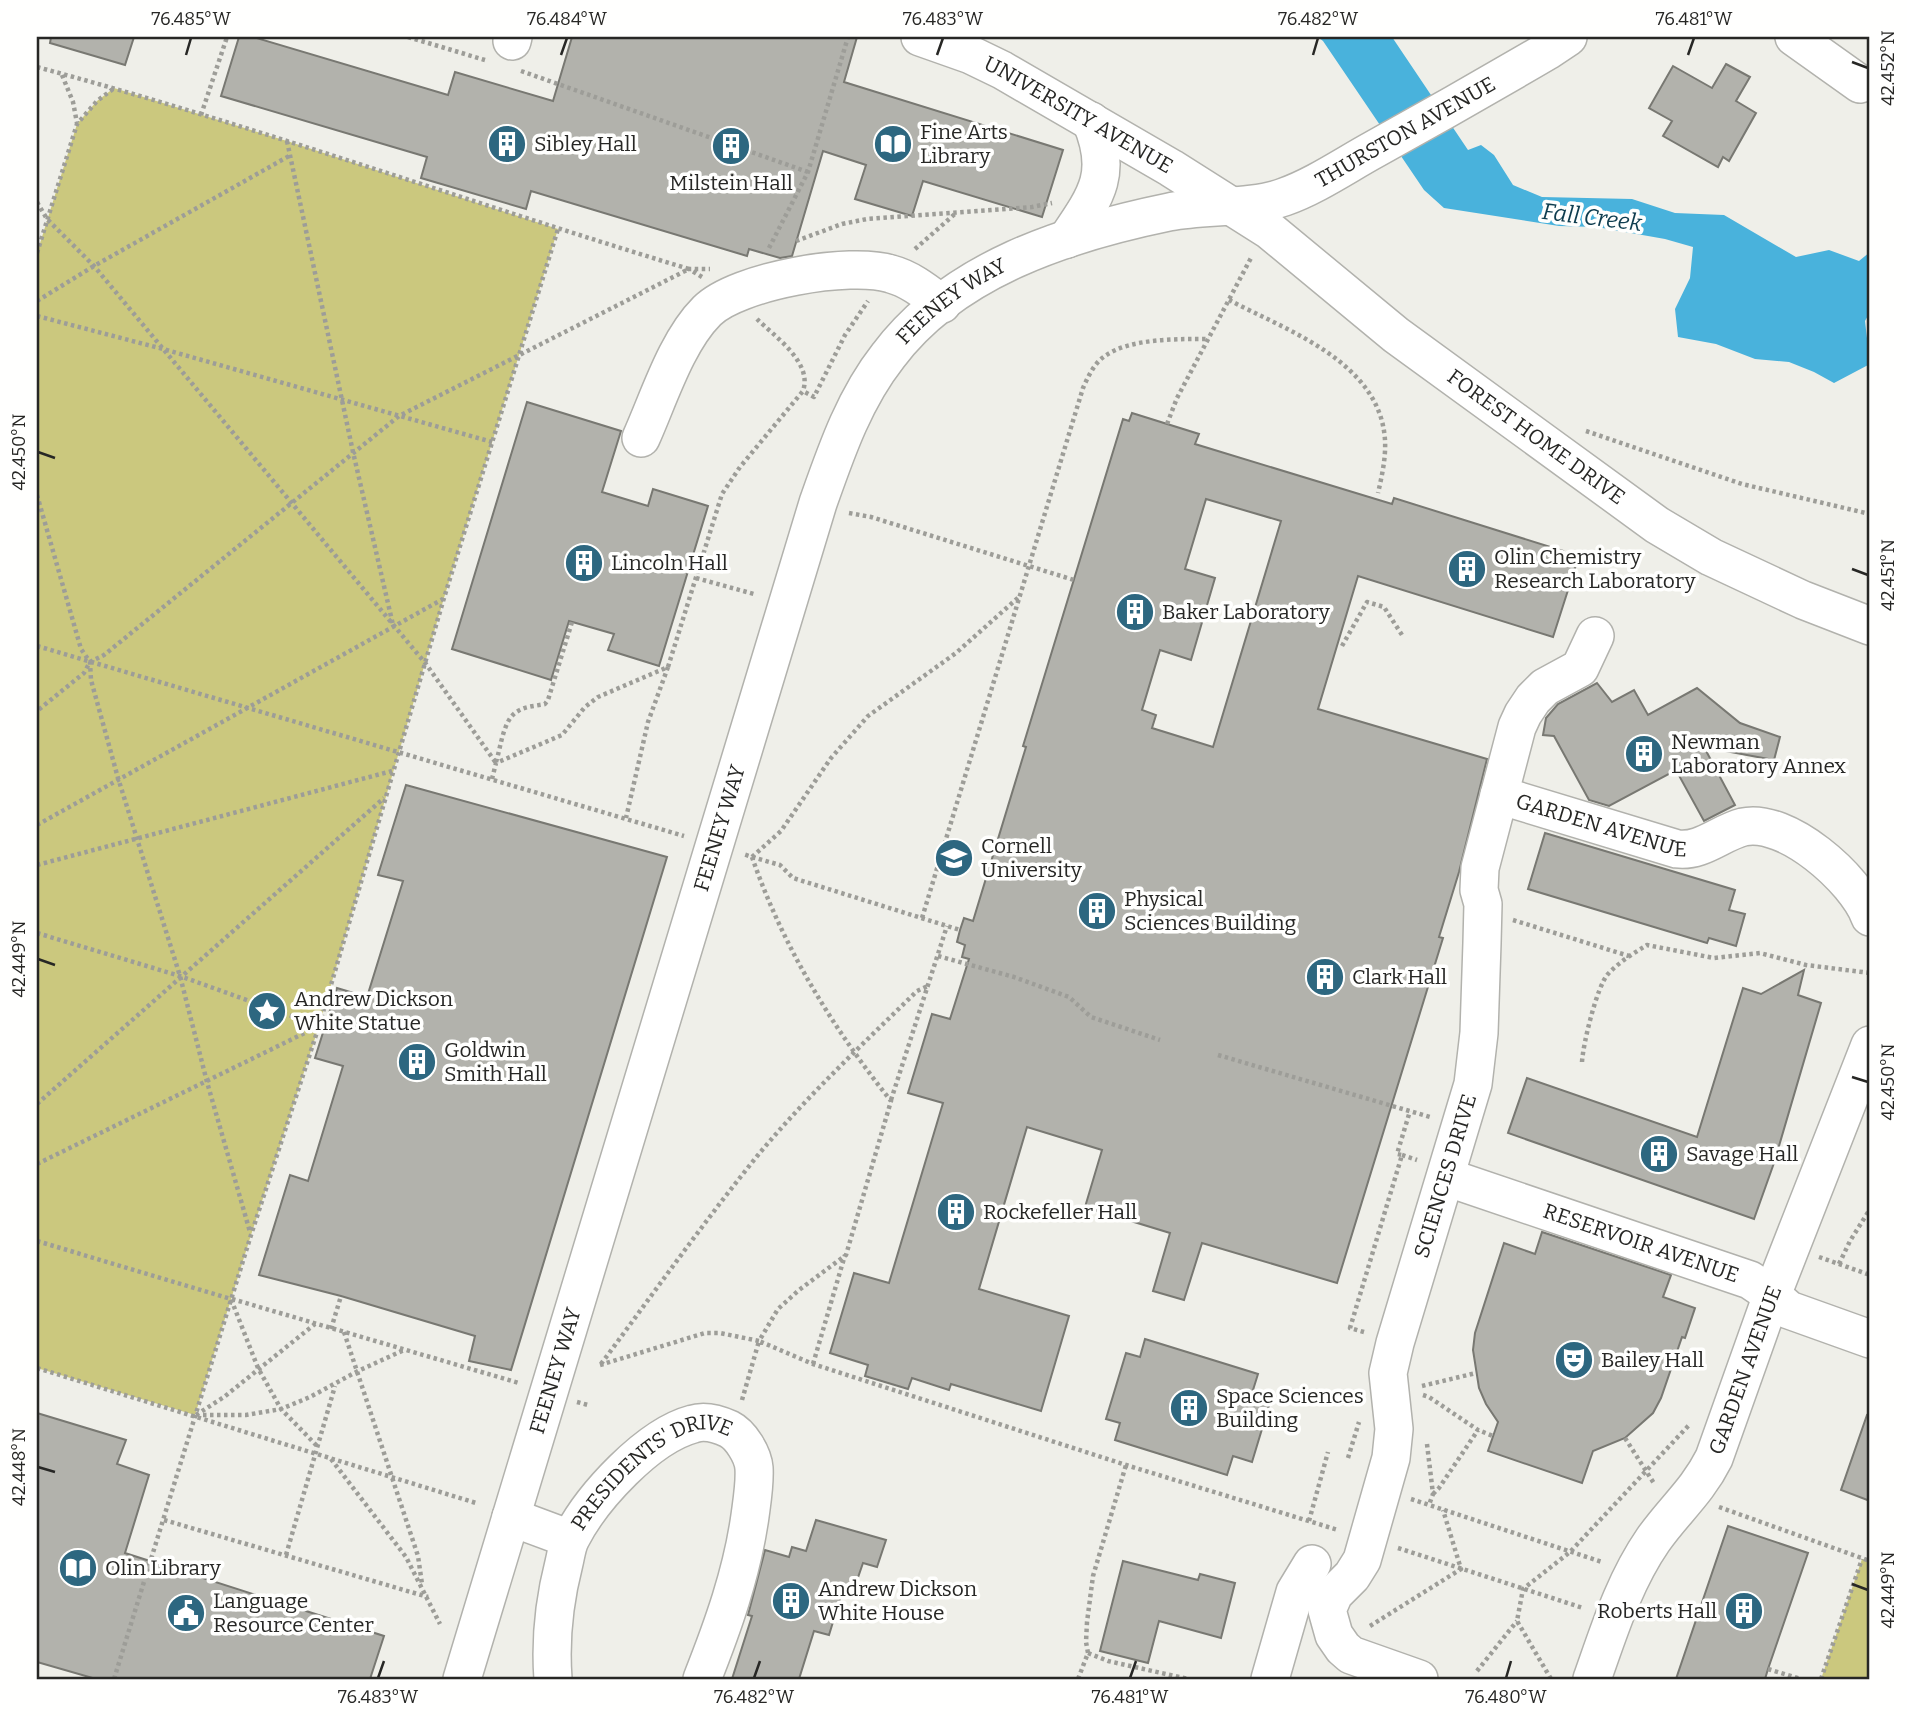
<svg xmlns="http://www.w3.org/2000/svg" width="1907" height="1716" viewBox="0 0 1907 1716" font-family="Bitter,serif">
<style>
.green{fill:#cbc87e}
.water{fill:#49b2dc}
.building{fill:#b2b2ac;stroke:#787872;stroke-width:2;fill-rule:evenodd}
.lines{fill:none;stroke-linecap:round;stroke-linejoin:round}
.minor-casing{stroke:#b2b2ad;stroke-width:40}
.path{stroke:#9d9d98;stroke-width:4.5;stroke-dasharray:3.5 3.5;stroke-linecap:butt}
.minor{stroke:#fff;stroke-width:37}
.ticks{fill:none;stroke:#272725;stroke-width:2.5}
.labels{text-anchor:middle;stroke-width:7;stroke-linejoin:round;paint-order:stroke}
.street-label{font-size:21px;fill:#272725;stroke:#fffffe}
.poi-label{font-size:21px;fill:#272725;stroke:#fffffe;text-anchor:start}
.water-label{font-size:23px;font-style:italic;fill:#0f3d4f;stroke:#fffffe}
.neatline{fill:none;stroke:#272725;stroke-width:2.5}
.ticks-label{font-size:18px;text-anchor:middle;fill:#272725}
</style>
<rect width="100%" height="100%" fill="#efefe9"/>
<g class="green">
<path d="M114,88L287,141L558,229L444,598L319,1026L251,1235L195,1415L37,1368V253L77,124L97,101Z"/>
<path d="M1862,1559L1870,1561V1679H1821Z"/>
</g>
<path class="water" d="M1318,37H1392L1468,150L1481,145L1494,155L1513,185L1542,197L1632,199L1675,213L1724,215L1796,257L1829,250L1859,261L1870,252V312L1865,321L1870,364L1834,383L1814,372L1789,362L1755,359L1716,344L1678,337L1675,309L1690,278L1693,247L1665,239L1597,227L1559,226L1444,208L1424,190L1323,41Z"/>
<g class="building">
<path d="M51,37H134L125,65L50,43Z"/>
<path d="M239,37H253L448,95L455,72L553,101L572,37H857L844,82L1063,150L1042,217L923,181L912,216L855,199L866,165L823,151L792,256L780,258L749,249L747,256L531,191L526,209L421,178L427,157L221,96Z"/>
<path d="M1726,64L1750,77L1736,101L1756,113L1729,161L1723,157L1718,167L1663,136L1672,121L1649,108L1673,66L1712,88Z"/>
<path d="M527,402L621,431L602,492L648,506L653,489L708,506L659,666L608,650L614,634L569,621L551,680L452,649Z"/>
<path d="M1132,413L1199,434L1195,444L1392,504L1394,498L1563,551L1561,557L1577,562L1553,637L1358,576L1318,709L1487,759L1459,872L1439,937L1443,938L1337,1283L1202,1243L1184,1300L1153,1291L1170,1233L1085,1207L1102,1150L1027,1127L979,1289L1069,1316L1041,1411L951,1384L949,1390L912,1378L908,1389L865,1376L868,1365L830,1353L854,1273L889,1283L943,1103L908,1093L932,1014L950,1019L969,959L962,957L965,945L957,942L960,930L964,918L973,921L1026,747L1023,746L1123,419L1129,421ZM1206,499L1281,521L1213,747L1152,728L1156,715L1142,710L1160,650L1191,660L1215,578L1185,569Z"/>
<path d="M1597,683L1612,702L1634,690L1648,715L1697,688L1740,723L1780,737L1774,760L1704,747L1735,805L1704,821L1676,770L1609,806L1589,800L1554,736L1543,735L1546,718L1558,704Z"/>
<path d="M406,785L667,857L511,1370L469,1361L475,1336L341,1296L259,1275L290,1175L308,1181L343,1066L315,1058L337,988L367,997L403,881L378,875Z"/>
<path d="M1545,833L1735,890L1729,910L1745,914L1736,946L1709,938L1707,943L1528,889Z"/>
<path d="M1804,970L1798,995L1821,1003L1774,1163L1754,1219L1508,1133L1527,1078L1697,1137L1743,988L1761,994Z"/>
<path d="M1542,1232L1671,1275L1663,1297L1695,1308L1685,1338L1682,1337L1661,1398L1653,1413L1625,1438L1593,1451L1582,1483L1488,1451L1498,1422L1486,1404L1479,1388L1473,1350L1475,1333L1504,1243L1535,1254Z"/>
<path d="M1145,1339L1258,1374L1253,1390L1272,1396L1252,1462L1233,1456L1227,1475L1115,1440L1120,1423L1106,1419L1126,1353L1140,1357Z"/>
<path d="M37,1413L126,1440L117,1464L149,1475L125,1553L384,1636L370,1679H96L37,1662Z"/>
<path d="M1867,1415L1870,1416V1501L1841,1490Z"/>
<path d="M816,1520L886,1540L877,1567L863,1563L854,1589L844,1586L829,1635L814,1631L799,1679H732L752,1616L748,1615L765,1550L789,1557L792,1547L806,1551Z"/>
<path d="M1728,1526L1808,1553L1768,1669L1765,1679H1676Z"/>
<path d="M1123,1561L1198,1580L1200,1574L1235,1583L1221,1638L1159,1621L1148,1663L1100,1651Z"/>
</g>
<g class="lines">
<g class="minor-casing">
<g id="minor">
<path id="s1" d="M920,37L971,55L1002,70L1171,168L1269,230L1396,335L1657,525L1711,557L1803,600L1870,626"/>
<path d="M1794,37L1860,84"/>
<path d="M512,41L513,37"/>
<path d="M1067,239C1097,195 1113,173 1091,121"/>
<path d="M641,438C659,398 676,342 707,311C737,281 851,261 891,274C910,279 926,292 942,304"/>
<path id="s2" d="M1499,795L1677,849C1702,852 1720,833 1743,827C1786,817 1856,879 1870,917"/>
<path id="s3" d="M1446,1177L1750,1280L1772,1295L1789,1310L1870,1339"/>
<path d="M511,1517L570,1539"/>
<path id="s4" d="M462,1679L818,503C836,452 854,399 888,356C953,269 1067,233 1169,212C1204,205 1251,209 1284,197C1315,186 1344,166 1373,150C1431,118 1489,85 1547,51L1568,37"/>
<path id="s5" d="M553,1679C550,1639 554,1602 564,1563C566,1555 567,1545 571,1538C592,1497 648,1436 693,1424C705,1420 718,1424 729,1429C741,1435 753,1455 754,1468C755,1484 752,1501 750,1516C742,1573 723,1626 702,1679"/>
<path d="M1270,1679L1295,1592L1312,1564"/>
<path id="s6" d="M1419,1679L1351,1655L1343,1648L1334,1635L1327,1610L1334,1594L1352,1576L1362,1560L1391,1458L1394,1429L1388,1373L1395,1343L1473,1084L1479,1033L1482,943L1483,904L1479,890L1480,868L1517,727L1523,714L1533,699L1545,687L1580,668L1595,636"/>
<path id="s7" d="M1592,1679C1609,1631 1624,1582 1653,1540C1674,1510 1697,1492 1714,1458L1772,1295L1870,1045"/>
</g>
</g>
<g class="path">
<path d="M408,37L485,60"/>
<path d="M37,67C256,126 471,203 689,269L399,416L104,655L90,662L84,673L37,711"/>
<path d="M521,71L808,172"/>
<path d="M62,75L73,102L77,123"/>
<path d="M201,115L227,37"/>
<path d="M287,141L353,452L393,625"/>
<path d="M37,202L47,219L94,266L426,664L496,763"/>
<path d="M796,241L842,224L867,219L1032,207L1052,203"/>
<path d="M769,248L808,172L848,37"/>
<path d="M915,249L956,213"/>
<path d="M37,253L77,124L97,101L113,89"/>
<path d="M702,277L689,269H710"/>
<path d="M1229,300C1288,331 1380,362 1385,440C1386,457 1382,476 1378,493"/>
<path d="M37,301L94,266L289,156"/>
<path d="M37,316L163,349L492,442"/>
<path d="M757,319C774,336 813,362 803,391"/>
<path d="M1167,424L1177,398L1252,256"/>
<path d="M1586,431L1742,484L1870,514"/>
<path d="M37,495L81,649L90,662L91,680L118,778L180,976L207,1082L250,1232"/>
<path d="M849,513L871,517L1074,580"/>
<path d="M696,578L754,594"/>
<path d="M37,646L684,836"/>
<path d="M1342,646L1367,602L1384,607L1402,635"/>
<path d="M668,667L722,494L740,467L803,391L814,397L845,335L868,301"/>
<path d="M496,762C501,747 503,719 518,711C526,706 536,706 545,704L548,700L572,622"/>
<path d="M492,779L496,763L562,735L585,707L598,697L668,667L648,722L626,818"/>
<path d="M37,825L443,599"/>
<path d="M752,857L781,831L831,758L868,716L956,653L1020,596"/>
<path d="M752,857L780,865L793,878L960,930"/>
<path d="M37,865L392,771"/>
<path d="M922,918L1083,388C1088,377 1094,363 1105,356C1130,338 1178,339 1209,339"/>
<path d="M1513,920L1629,956"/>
<path d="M37,933L180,976L319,1026H324"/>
<path d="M938,956L1014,977L1069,997L1091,1017L1160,1040"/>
<path d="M1218,1055L1430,1117"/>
<path d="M1582,1062C1583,1044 1597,986 1608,974C1619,962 1634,953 1647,945L1714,958L1760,953L1806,965L1870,973"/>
<path d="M891,1100L947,926"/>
<path d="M37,1104L384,798"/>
<path d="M1402,1155L1417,1160"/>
<path d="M37,1164L319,1026"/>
<path d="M37,1241L231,1299L258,1368L281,1409L318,1447"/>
<path d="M1819,1257L1870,1275"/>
<path d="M1839,1264L1850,1241L1870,1209"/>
<path d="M232,1299L519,1383"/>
<path d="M331,1329L341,1296"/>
<path d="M344,1332L418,1556L422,1584"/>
<path d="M1364,1332L1350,1328L1402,1155L1397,1154L1410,1111"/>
<path d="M601,1364C653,1294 703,1223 758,1155C807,1096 863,1044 917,991L928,986"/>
<path d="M813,1364L845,1255"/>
<path d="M600,1365L705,1333H720L759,1341L778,1309L799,1290L846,1255L891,1101C832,1027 783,947 752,857L743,854"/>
<path d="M37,1368L476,1503"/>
<path d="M1422,1386L1476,1373"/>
<path d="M1423,1395L1429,1397L1478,1430L1493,1436"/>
<path d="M742,1400L759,1341L813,1364L1126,1465L1338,1530"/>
<path d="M577,1402L588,1405"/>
<path d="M196,1415L224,1397L315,1324"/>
<path d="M203,1415H246L281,1409L310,1397L358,1371L404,1350"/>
<path d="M1625,1438L1655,1485"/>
<path d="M1427,1444L1433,1494L1429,1505"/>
<path d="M1348,1458L1359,1422"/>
<path d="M331,1459L406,1557L440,1624"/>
<path d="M1433,1494L1439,1488L1478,1430"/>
<path d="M1411,1499L1602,1562"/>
<path d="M1719,1507L1870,1561"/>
<path d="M164,1520L428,1597"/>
<path d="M1309,1521L1328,1452"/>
<path d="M1398,1548L1583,1608"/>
<path d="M286,1555L335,1386"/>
<path d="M1370,1626L1461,1569L1443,1510"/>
<path d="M1088,1653L1108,1661L1188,1679"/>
<path d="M1768,1669L1801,1679"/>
<path d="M1477,1671L1517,1621"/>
<path d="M114,1679L251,1235L319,1026L444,598L558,229"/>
<path d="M1078,1679L1088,1653L1086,1642L1087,1622L1093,1576L1126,1465"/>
<path d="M1551,1679L1517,1621L1523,1589L1570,1552L1690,1424"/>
<path d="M1821,1679L1862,1559"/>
</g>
<use href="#minor" class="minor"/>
</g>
<path class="ticks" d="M186,55L191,38M561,55L567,38M937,55L943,38M1313,55L1318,38M1688,55L1694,38M1852,62L1868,68M38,452L55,458M1852,569L1868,575M38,959L55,965M1852,1077L1868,1082M38,1467L55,1472M1852,1584L1868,1590M378,1678L384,1661M754,1678L760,1661M1130,1678L1136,1661M1506,1678L1511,1661"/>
<defs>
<g id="building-disc" transform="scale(2.0125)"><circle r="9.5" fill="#2d6780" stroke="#fffffe"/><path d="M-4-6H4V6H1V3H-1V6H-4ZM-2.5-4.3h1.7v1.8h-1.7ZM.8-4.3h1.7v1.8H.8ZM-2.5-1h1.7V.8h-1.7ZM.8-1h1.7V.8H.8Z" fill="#fff"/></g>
<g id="library-disc" transform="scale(2.0125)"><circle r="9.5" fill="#2d6780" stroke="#fffffe"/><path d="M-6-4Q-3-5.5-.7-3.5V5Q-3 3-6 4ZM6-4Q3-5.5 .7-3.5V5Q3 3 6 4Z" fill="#fff"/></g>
<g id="university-disc" transform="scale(2.0125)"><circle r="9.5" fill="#2d6780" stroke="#fffffe"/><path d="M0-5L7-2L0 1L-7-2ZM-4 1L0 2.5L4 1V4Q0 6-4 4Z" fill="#fff"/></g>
<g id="sight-disc" transform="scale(2.0125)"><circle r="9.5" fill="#2d6780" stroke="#fffffe"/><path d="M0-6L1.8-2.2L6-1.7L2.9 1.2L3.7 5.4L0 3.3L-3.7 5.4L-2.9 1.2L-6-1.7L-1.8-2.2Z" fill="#fff"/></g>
<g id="theatre-disc" transform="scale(2.0125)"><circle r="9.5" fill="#2d6780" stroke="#fffffe"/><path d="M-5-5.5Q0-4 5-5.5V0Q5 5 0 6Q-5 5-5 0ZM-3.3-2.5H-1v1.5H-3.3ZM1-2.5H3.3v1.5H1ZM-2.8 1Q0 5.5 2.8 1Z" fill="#fff"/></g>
<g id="civic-disc" transform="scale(2.0125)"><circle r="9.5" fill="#2d6780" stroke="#fffffe"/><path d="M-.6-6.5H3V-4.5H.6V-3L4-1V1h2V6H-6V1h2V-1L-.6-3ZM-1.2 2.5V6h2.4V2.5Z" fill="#fff"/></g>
</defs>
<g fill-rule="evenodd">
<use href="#building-disc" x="507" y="144"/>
<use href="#library-disc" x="893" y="144"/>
<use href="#building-disc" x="731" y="146"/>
<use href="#building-disc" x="584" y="563"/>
<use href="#building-disc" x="1467" y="569"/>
<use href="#building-disc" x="1135" y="612"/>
<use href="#building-disc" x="1644" y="754"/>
<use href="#university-disc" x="954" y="858"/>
<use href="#building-disc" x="1097" y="911"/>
<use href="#building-disc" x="1325" y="977"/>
<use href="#sight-disc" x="267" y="1011"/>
<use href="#building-disc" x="417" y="1062"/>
<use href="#building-disc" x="1659" y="1154"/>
<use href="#building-disc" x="956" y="1212"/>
<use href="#theatre-disc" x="1574" y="1360"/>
<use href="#building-disc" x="1189" y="1408"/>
<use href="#library-disc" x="78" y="1568"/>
<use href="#building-disc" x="791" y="1601"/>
<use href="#building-disc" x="1744" y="1611"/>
<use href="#civic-disc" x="186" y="1613"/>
</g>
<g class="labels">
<g class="street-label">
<text dy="7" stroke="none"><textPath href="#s1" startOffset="177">UNIVERSITY AVENUE</textPath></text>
<text dy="7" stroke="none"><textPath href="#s4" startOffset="1969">THURSTON AVENUE</textPath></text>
<text dy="7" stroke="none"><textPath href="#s4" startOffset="1477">FEENEY WAY</textPath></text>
<text dy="7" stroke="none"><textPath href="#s1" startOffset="738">FOREST HOME DRIVE</textPath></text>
<text dy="7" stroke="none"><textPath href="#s2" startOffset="107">GARDEN AVENUE</textPath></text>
<text dy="7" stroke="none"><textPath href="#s4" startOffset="889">FEENEY WAY</textPath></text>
<text dy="7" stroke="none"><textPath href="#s6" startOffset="583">SCIENCES DRIVE</textPath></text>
<text dy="7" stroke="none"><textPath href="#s3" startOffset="206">RESERVOIR AVENUE</textPath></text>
<text dy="7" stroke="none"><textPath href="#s7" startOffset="348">GARDEN AVENUE</textPath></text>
<text dy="7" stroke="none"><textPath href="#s4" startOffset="322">FEENEY WAY</textPath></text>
<text dy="7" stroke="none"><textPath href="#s5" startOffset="254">PRESIDENTS' DRIVE</textPath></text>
</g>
<g class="poi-label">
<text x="920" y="139">Fine Arts<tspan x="920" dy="24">Library</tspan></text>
<text x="534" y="151">Sibley Hall</text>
<text x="731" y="190" text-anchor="middle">Milstein Hall</text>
<text x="1494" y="564">Olin Chemistry<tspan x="1494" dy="24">Research Laboratory</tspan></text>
<text x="611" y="570">Lincoln Hall</text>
<text x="1162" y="619">Baker Laboratory</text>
<text x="1671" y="749">Newman<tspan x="1671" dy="24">Laboratory Annex</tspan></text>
<text x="981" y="853">Cornell<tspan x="981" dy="24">University</tspan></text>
<text x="1124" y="906">Physical<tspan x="1124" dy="24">Sciences Building</tspan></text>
<text x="1352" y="984">Clark Hall</text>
<text x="294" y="1006">Andrew Dickson<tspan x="294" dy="24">White Statue</tspan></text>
<text x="444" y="1057">Goldwin<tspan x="444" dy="24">Smith Hall</tspan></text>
<text x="1686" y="1161">Savage Hall</text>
<text x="983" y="1219">Rockefeller Hall</text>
<text x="1601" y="1367">Bailey Hall</text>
<text x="1216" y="1403">Space Sciences<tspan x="1216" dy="24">Building</tspan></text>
<text x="105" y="1575">Olin Library</text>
<text x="818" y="1596">Andrew Dickson<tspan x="818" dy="24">White House</tspan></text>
<text x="213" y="1608">Language<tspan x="213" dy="24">Resource Center</tspan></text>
<text x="1717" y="1618" text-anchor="end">Roberts Hall</text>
</g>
<g class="water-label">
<text transform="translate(1592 217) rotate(7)" y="8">Fall Creek</text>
</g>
</g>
<rect width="1907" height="1716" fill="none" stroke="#fffffe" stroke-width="77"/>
<rect x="38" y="38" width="1830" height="1640" class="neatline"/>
<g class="ticks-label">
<text x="191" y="25">76.485°W</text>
<text x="567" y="25">76.484°W</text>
<text x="943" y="25">76.483°W</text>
<text x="1318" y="25">76.482°W</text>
<text x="1694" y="25">76.481°W</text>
<text transform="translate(1888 68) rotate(-90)" y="6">42.452°N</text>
<text transform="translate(19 452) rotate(-90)" y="6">42.450°N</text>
<text transform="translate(1888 575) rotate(-90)" y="6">42.451°N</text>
<text transform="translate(19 959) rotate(-90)" y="6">42.449°N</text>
<text transform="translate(1888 1082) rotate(-90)" y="6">42.450°N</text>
<text transform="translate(19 1467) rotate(-90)" y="6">42.448°N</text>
<text transform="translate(1888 1590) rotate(-90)" y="6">42.449°N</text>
<text x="378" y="1703">76.483°W</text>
<text x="754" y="1703">76.482°W</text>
<text x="1130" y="1703">76.481°W</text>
<text x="1506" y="1703">76.480°W</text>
</g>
</svg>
